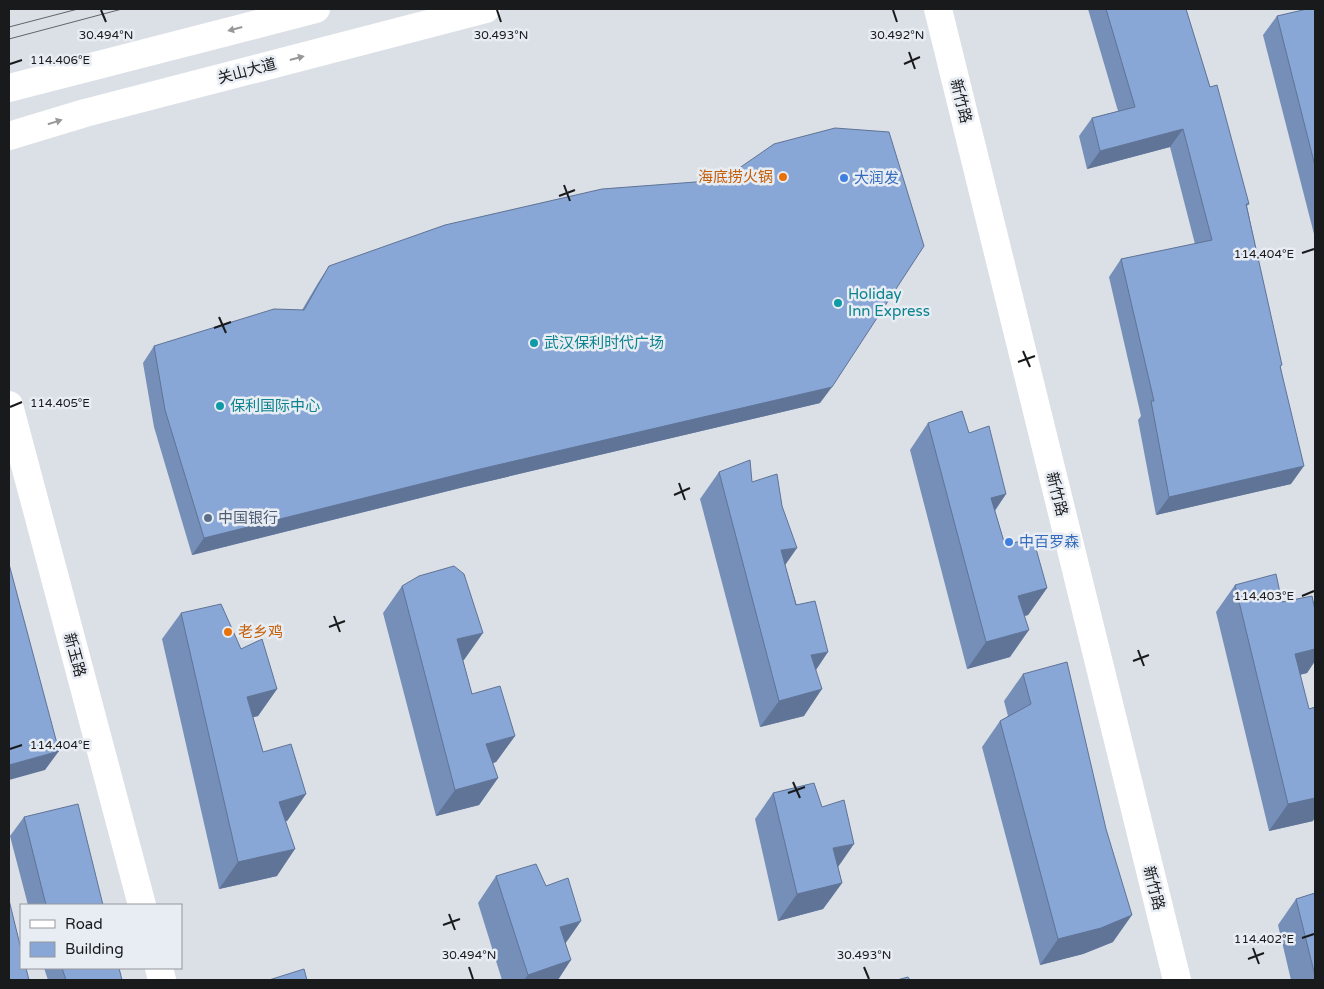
<svg xmlns="http://www.w3.org/2000/svg" width="1324" height="989" viewBox="0 0 1324 989" font-family="'Varela Round','Noto Sans SC',sans-serif">
<style>
.lines{fill:none;stroke-linecap:round;stroke-linejoin:round}
.secondary{stroke:#fff;stroke-width:28}
.primary{stroke:#fff;stroke-width:28}
.tram{stroke:#626468;stroke-width:1}
.wall{fill:#758fb8}
.shaded-wall{fill:#5f7496}
.building{fill:#88a6d6;stroke:#5f7496}
.oneway{fill:#979899}
.ticks{fill:none;stroke:#181a1c;stroke-width:2}
.food-dot{fill:#e8710a;stroke:#e8ecf3;stroke-width:2}
.shop-dot{fill:#3f7fe0;stroke:#e8ecf3;stroke-width:2}
.culture-dot{fill:#0f9aa8;stroke:#e8ecf3;stroke-width:2}
.service-dot{fill:#5c6f8a;stroke:#e8ecf3;stroke-width:2}
.labels{text-anchor:middle;stroke-width:5;stroke-linejoin:round;paint-order:stroke}
.street-label{font-size:15px;fill:#181a1c;stroke:#e8ecf3}
.food-label{font-size:15px;fill:#c56008;stroke:#e8ecf3;text-anchor:end}
.shop-label{font-size:15px;fill:#366cbe;stroke:#e8ecf3;text-anchor:start}
.culture-label{font-size:15px;fill:#0d838f;stroke:#e8ecf3;text-anchor:start}
.service-label{font-size:15px;fill:#4e5e75;stroke:#e8ecf3;text-anchor:start}
.ticks-label{font-size:12px;text-anchor:middle;fill:#181a1c;stroke:#e8ecf3;stroke-width:5;stroke-linejoin:round;paint-order:stroke}
</style>
<rect width="100%" height="100%" fill="#dbdfe6"/>
<g class="lines">
<g class="secondary">
<path d="M938,9L1177,980"/>
<path d="M9,405L142,905"/>
<path d="M159,968L162,980"/>
</g>
<g class="primary">
<path d="M9,88L316,9"/>
<path d="M9,136L85,113L486,9"/>
</g>
<g class="tram">
<path d="M9,27L78,9"/>
<path d="M9,39L122,9"/>
</g>
</g>
<g class="wall">
<path d="M1088,9H1186L1210,87L1249,204L1247,206L1281,368L1291,484L1156,515L1138,420L1141,416L1109,277L1121,259L1195,244L1170,147L1087,169L1079,136L1092,118L1118,111Z"/>
<path d="M1315,9V238L1263,35L1277,16Z"/>
<path d="M329,266L820,403L464,487L192,555L154,427L143,363L154,346L302,310L318,283Z"/>
<path d="M928,423L969,433L1006,494L995,511L1005,545L1047,588L1028,615L1024,616L1010,657L967,669L910,450Z"/>
<path d="M719,472L752,482L785,565L816,670L804,716L760,727L700,499Z"/>
<path d="M1235,585L1282,602L1315,610V661L1307,673L1300,675L1313,821L1269,831L1216,612Z"/>
<path d="M402,586L464,660H463L472,694L515,736L496,762L493,763L498,778L479,805L436,816L383,613Z"/>
<path d="M181,613L241,649L277,689L258,716L253,717L263,752L306,794L287,821H286L277,876L219,889L162,639Z"/>
<path d="M1023,674L1113,942L1083,954L1040,965L982,747L1000,721L1008,716L1004,701Z"/>
<path d="M773,793L838,867L842,883L823,909L778,921L755,819Z"/>
<path d="M24,817L103,905H28L10,836Z"/>
<path d="M496,876L565,943L558,980H502L478,903Z"/>
<path d="M1315,893V980H1291L1278,925L1296,899Z"/>
<path d="M44,968H119L122,980H48Z"/>
</g>
<g class="shaded-wall">
<path d="M1183,129L1170,147L1087,169L1100,151Z"/>
<path d="M832,387L820,403L464,487L192,555L204,538L476,470Z"/>
<path d="M1304,466L1291,484L1156,515L1169,497Z"/>
<path d="M1006,494L987,521L991,498Z"/>
<path d="M797,548L779,574L781,550Z"/>
<path d="M1047,588L1028,615L1000,623L1018,596Z"/>
<path d="M1029,630L1010,657L967,669L986,642Z"/>
<path d="M483,633L464,660L438,666L457,639Z"/>
<path d="M1315,649V661L1307,673L1276,680L1295,654Z"/>
<path d="M828,652L810,679L811,655Z"/>
<path d="M277,689L258,716L229,724L247,697Z"/>
<path d="M822,689L804,716L760,727L779,701Z"/>
<path d="M515,736L496,762L468,771L486,744Z"/>
<path d="M59,751L45,770L9,780V765Z"/>
<path d="M498,778L479,805L436,816L455,790Z"/>
<path d="M306,794L287,821L260,829L279,802Z"/>
<path d="M1315,798V817L1313,821L1269,831L1288,804Z"/>
<path d="M854,844L836,870L833,848Z"/>
<path d="M295,849L277,876L219,889L238,862Z"/>
<path d="M842,883L823,909L778,921L797,894Z"/>
<path d="M1132,915L1113,942L1083,954L1040,965L1058,939Z"/>
<path d="M581,921L563,947L560,927Z"/>
<path d="M571,960L558,980H524L528,975Z"/>
</g>
<g class="building">
<path d="M1106,9H1186L1210,87L1217,85L1249,204H1246L1282,365L1280,366L1304,466L1169,497L1151,401H1154L1121,259L1212,240L1183,129L1100,151L1092,118L1135,107Z"/>
<path d="M1307,9H1315V166L1277,16Z"/>
<path d="M835,128L889,132L924,246L832,387L476,470L204,538L165,410L154,346L274,309L304,310L329,266L445,225L602,189L722,180L774,144Z"/>
<path d="M962,411L969,433L989,426L1006,494L991,498L1005,545L1033,538L1047,588L1018,596L1029,630L986,642L928,423Z"/>
<path d="M750,460L752,482L777,474L782,506L797,548L781,550L796,605L815,601L828,652L811,655L822,689L779,701L719,472Z"/>
<path d="M9,564L59,751L9,765Z"/>
<path d="M454,566L464,574L483,633L457,639L472,694L500,686L515,736L486,744L498,778L455,790L402,586L419,576Z"/>
<path d="M1276,574L1282,602L1312,596L1315,610V649L1295,654L1309,709L1315,707V798L1288,804L1235,585Z"/>
<path d="M221,604L241,649L262,639L277,689L247,697L263,752L291,744L306,794L279,802L295,849L238,862L181,613Z"/>
<path d="M1067,662L1106,829L1132,915L1101,928L1058,939L1000,721L1031,704L1023,674Z"/>
<path d="M814,783L822,807L844,800L854,844L833,848L842,883L797,894L773,793Z"/>
<path d="M78,804L103,905H46L24,817Z"/>
<path d="M536,864L546,886L568,878L581,921L560,927L571,960L528,975L496,876Z"/>
<path d="M1315,893V976L1296,899Z"/>
<path d="M9,900L21,949V968H26L29,980H9Z"/>
<path d="M62,968H119L122,980H66Z"/>
<path d="M304,969L307,980H269Z"/>
<path d="M908,977L910,980H897Z"/>
</g>
<defs><path id="oneway-solid" d="M-6-.8H1V-3.2L6.5 0L1 3.2V.8H-6Z" transform="scale(1.25)"/></defs>
<g class="oneway">
<use href="#oneway-solid" transform="translate(235 29) rotate(165)"/>
<use href="#oneway-solid" transform="translate(297 58) rotate(-15)"/>
<use href="#oneway-solid" transform="translate(55 122) rotate(-17)"/>
</g>
<path class="ticks" d="M101,10L106,22M497,10L501,22M893,10L897,22M909,52L915,69M10,64L22,60M904,64L920,57M564,185L570,201M559,196L575,190M1302,253L1314,249M219,317L226,333M214,328L231,322M1023,351L1030,367M1018,362L1035,356M10,407L22,402M679,483L685,500M674,495L690,488M1302,596L1314,591M334,616L340,632M329,627L345,621M1138,650L1144,666M1133,661L1149,655M10,749L22,745M793,782L800,798M788,793L805,787M449,914L455,930M443,925L460,919M1302,938L1314,934M1253,948L1259,964M1248,959L1264,953M469,967L473,979M864,967L869,979"/>
<g class="food-dot">
<circle cx="783" cy="177" r="5"/>
<circle cx="228" cy="632" r="5"/>
</g>
<g class="shop-dot">
<circle cx="844" cy="178" r="5"/>
<circle cx="1009" cy="542" r="5"/>
</g>
<g class="culture-dot">
<circle cx="838" cy="303" r="5"/>
<circle cx="534" cy="343" r="5"/>
<circle cx="220" cy="406" r="5"/>
</g>
<circle class="service-dot" cx="208" cy="518" r="5"/>
<g class="labels">
<g class="street-label">
<text transform="translate(247 71) rotate(-15)" y="5">关山大道</text>
<text transform="translate(961 101) rotate(76)" y="5">新竹路</text>
<text transform="translate(1057 494) rotate(76)" y="5">新竹路</text>
<text transform="translate(75 655) rotate(75)" y="5">新玉路</text>
<text transform="translate(1154 888) rotate(76)" y="5">新竹路</text>
</g>
<g class="food-label">
<text x="773" y="182">海底捞火锅</text>
<text x="238" y="637" text-anchor="start">老乡鸡</text>
</g>
<g class="shop-label">
<text x="854" y="183">大润发</text>
<text x="1019" y="547">中百罗森</text>
</g>
<g class="culture-label">
<text x="848" y="299">Holiday<tspan x="848" dy="17">Inn Express</tspan></text>
<text x="544" y="348">武汉保利时代广场</text>
<text x="230" y="411">保利国际中心</text>
</g>
<g class="service-label">
<text x="218" y="523">中国银行</text>
</g>
</g>
<g class="ticks-label">
<text x="106" y="39">30.494°N</text>
<text x="501" y="39">30.493°N</text>
<text x="897" y="39">30.492°N</text>
<text x="60" y="64">114.406°E</text>
<text x="1264" y="258">114.404°E</text>
<text x="60" y="407">114.405°E</text>
<text x="1264" y="600">114.403°E</text>
<text x="60" y="749">114.404°E</text>
<text x="1264" y="943">114.402°E</text>
<text x="469" y="959">30.494°N</text>
<text x="864" y="959">30.493°N</text>
</g>
<rect width="1324" height="989" fill="none" stroke="#181a1c" stroke-width="20"/>
<rect x="20" y="904" width="162" height="65" fill="#e8ecf3" stroke="#95989d"/>
<rect x="30" y="920" width="25" height="8" fill="#ffffff" stroke="#95989d"/>
<text x="65" y="929" font-size="15" fill="#181a1c">Road</text>
<rect x="30" y="942" width="25" height="15" fill="#88a6d6" stroke="#95989d"/>
<text x="65" y="954" font-size="15" fill="#181a1c">Building</text>
</svg>
